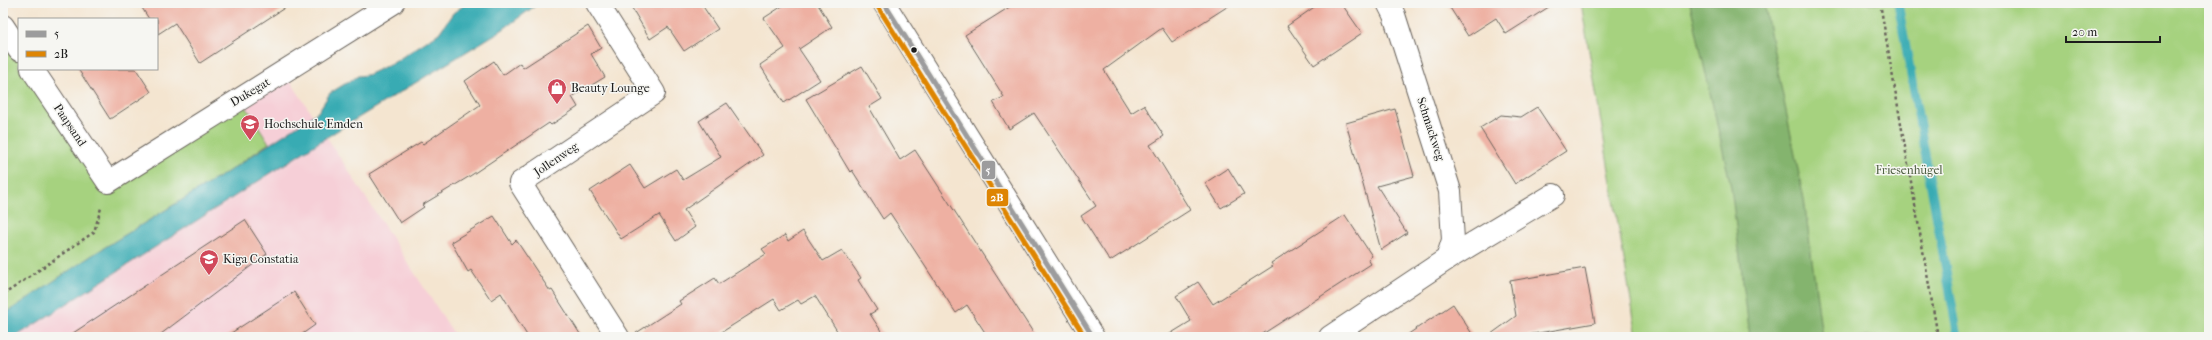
<svg xmlns="http://www.w3.org/2000/svg" width="2212" height="340" viewBox="0 0 2212 340" font-family="'IM FELL French Canon',serif">
<style>
.built{fill:#f6cfd7}
.green{fill:#a6d27f;stroke:#61774e}
.forest{fill:#84b46e;stroke:#506845}
.water{fill:#39abb3;stroke:#2a6468}
.lines{fill:none;stroke-linecap:round;stroke-linejoin:round}
.stream{stroke:#39abb3;stroke-width:9}
.building{fill:#eeb0a2}
.minor-casing{stroke:#68625b;stroke-width:24}
.path{stroke:#68625b;stroke-width:2.5;stroke-dasharray:3 3;stroke-linecap:butt}
.minor{stroke:#fff;stroke-width:22}
.bus-1-casing{stroke:#f6f6f2;stroke-width:8}
.bus-2-casing{stroke:#f6f6f2;stroke-width:8}
.bus-1{stroke:#9c9c9d;stroke-width:5}
.bus-2{stroke:#de8503;stroke-width:5}
.bus-dot{fill:#1c1c1c;stroke:#f6f6f2;stroke-width:1.5}
.labels{text-anchor:middle;stroke-width:3;stroke-linejoin:round;paint-order:stroke}
.poi-label{font-size:12px;fill:#1c1c1c;stroke:#f6f6f2;text-anchor:start}
.street-label{font-size:12px;fill:#1c1c1c;stroke:#f6f6f2}
.park-label{font-size:12px;fill:#4c5c3f;stroke:#f6f6f2}
.line-badge{stroke:#f6f6f2;stroke-width:1.5}
.badge-label{font-size:11px;text-anchor:middle;font-weight:bold;fill:#fff}
</style>
<rect width="100%" height="100%" fill="#f6f6f2"/>
<filter id="ink" filterUnits="userSpaceOnUse"><feTurbulence type="fractalNoise" baseFrequency=".025" numOctaves="2"/><feDisplacementMap in="SourceGraphic" scale="8" xChannelSelector="R" yChannelSelector="G"/><feConvolveMatrix kernelMatrix="1 2 1 2 8 2 1 2 1" color-interpolation-filters="sRGB"/></filter>
<filter id="wash" filterUnits="userSpaceOnUse"><feTurbulence type="fractalNoise" baseFrequency=".012" numOctaves="4" result="noise"/><feDisplacementMap in="SourceGraphic" scale="16" xChannelSelector="R" yChannelSelector="G"/><feGaussianBlur stdDeviation="0.9" result="paint"/><feColorMatrix in="noise" values="0 0 0 0 0 0 0 0 0 0 0 0 0 0 0 0 0 1.4 0 .05"/><feComposite in="paint" operator="in"/></filter>
<g filter="url(#wash)">
<rect width="100%" height="100%" fill="#f4e5d0"/>
<path class="built" d="M3,26L19,69L108,182L284,71L456,337H3Z"/>
<g class="green">
<path d="M1581,3H2209V337H1637Z"/>
<path d="M3,26L19,50V69H32L108,182L240,97L269,143L229,171L94,254L3,315Z"/>
</g>
<path class="forest" d="M1690,3H1764L1804,199L1822,337H1750L1731,187Z"/>
<path class="water" d="M467,3H539L502,30L335,132L15,337H3V315L94,254L229,171L318,112L330,93L358,76L367,75L393,63L439,33L453,13Z"/>
<g class="lines">
<path class="stream" d="M1898,3L1958,337"/>
</g>
<g id="blocks">
<g class="building">
<path d="M139,3H292L200,63L175,23L158,34L157,19H149Z"/>
<path d="M629,3H705L702,5L718,29L684,51L668,27L650,39Z"/>
<path d="M787,3H817L832,27L799,49L820,80L784,103L760,65L785,48L764,18Z"/>
<path d="M1016,3H1233L1172,42L1162,28L1104,70L1131,113L1144,105L1164,136L1150,145L1190,210L1110,261L1081,216L1096,206L1034,113L1009,129L993,102L1004,97L965,35Z"/>
<path d="M1320,3H1341L1362,33L1314,65L1287,26Z"/>
<path d="M1447,3H1555L1506,34L1496,18L1468,36Z"/>
<path d="M588,26L601,48L591,54L605,77L572,97L578,107L551,125L549,123L470,176L422,205L424,207L400,223L369,174L421,142L423,144L480,105L465,81L494,61L503,75L520,63L523,68Z"/>
<path d="M862,66L882,99L869,107L900,160L915,150L1036,337H988L967,305L956,313L890,213L883,219L852,170L850,172L806,99Z"/>
<path d="M78,69H136L151,92L110,119Z"/>
<path d="M727,103L763,155L684,210L695,227L676,241L659,215L621,239L590,191L630,165L645,188L676,169L683,180L721,157L699,121Z"/>
<path d="M1537,107L1566,151L1515,184L1480,128L1501,115L1521,117Z"/>
<path d="M1395,109L1414,176L1377,186L1407,233L1381,250L1346,123Z"/>
<path d="M1228,168L1244,194L1221,208L1205,183Z"/>
<path d="M1345,215L1372,256L1368,259L1371,264L1258,337H1165L1191,321L1176,296L1198,282L1213,304L1273,266L1271,263Z"/>
<path d="M494,216L512,244L516,240L550,291L552,290L582,337H528L501,293L491,300L471,270L468,272L451,242Z"/>
<path d="M245,220L267,254L157,337H67Z"/>
<path d="M803,231L823,261L842,250L861,278L858,280L877,310L870,314L885,337H841L815,296L801,304L798,300L781,310L774,299L714,337H630L681,304L679,301L715,278L719,284L766,254L762,249L785,235L788,241Z"/>
<path d="M1585,268L1595,323L1516,337H1487L1516,316L1510,281Z"/>
<path d="M294,292L315,325L298,337H225Z"/>
<path d="M1453,304L1474,337H1404Z"/>
</g>
</g>
</g>
<g filter="url(#ink)">
<use href="#blocks" fill-opacity="0" stroke="#68625b" stroke-width="1"/>
<g class="lines">
<g class="minor-casing">
<g id="minor">
<path d="M597,3L654,93L520,183L618,337"/>
<path d="M884,3L1093,337"/>
<path d="M3,26L19,50"/>
<path d="M32,69L108,182L393,3"/>
<path d="M1447,259L1553,195"/>
<path d="M1330,337L1447,259L1453,240L1450,191L1394,15L1388,3"/>
</g>
</g>
<g class="path">
<path d="M1880,3L1938,337"/>
<path d="M3,295L94,232L101,208"/>
</g>
<use href="#minor" class="minor"/>
<g class="bus-1-casing">
<path id="bus-1" d="M884,3L1093,337"/>
</g>
<g class="bus-2-casing">
<path id="bus-2" d="M878,7L1085,337"/>
</g>
<use href="#bus-1" class="bus-1"/>
<use href="#bus-2" class="bus-2"/>
</g>
</g>
<defs>
<g id="shop-pin" transform="scale(1)"><path d="M0 17L-7.5 6A9.5 9.5 0 1 1 7.5 6Z" fill="#d1495b" stroke="#f6f6f2"/><path d="M-5-2.5h2.3a2.7 3.5 0 0 1 5.4 0H5L5.5 6h-11ZM-1.5-2.5h3a1.5 2.3 0 0 0-3 0Z" fill="#fff"/></g>
<g id="university-pin" transform="scale(1)"><path d="M0 17L-7.5 6A9.5 9.5 0 1 1 7.5 6Z" fill="#d1495b" stroke="#f6f6f2"/><path d="M0-5L7-2L0 1L-7-2ZM-4 1L0 2.5L4 1V4Q0 6-4 4Z" fill="#fff"/></g>
<g id="school-pin" transform="scale(1)"><path d="M0 17L-7.5 6A9.5 9.5 0 1 1 7.5 6Z" fill="#d1495b" stroke="#f6f6f2"/><path d="M0-5L7-2L0 1L-7-2ZM-4 1L0 2.5L4 1V4Q0 6-4 4Z" fill="#fff"/></g>
</defs>
<g fill-rule="evenodd">
<use href="#shop-pin" x="557" y="88"/>
<use href="#university-pin" x="250" y="124"/>
<use href="#school-pin" x="209" y="259"/>
</g>
<circle class="bus-dot" cx="914" cy="50" r="3.5"/>
<g class="labels">
<g class="poi-label">
<text x="571" y="92">Beauty Lounge</text>
<text x="264" y="128">Hochschule Emden</text>
<text x="223" y="263">Kiga Constatia</text>
</g>
<g class="street-label">
<text transform="translate(250 92) rotate(-31)" y="4">Dukegat</text>
<text transform="translate(70 125) rotate(56)" y="4">Paapsand</text>
<text transform="translate(1431 129) rotate(72)" y="4">Schmackweg</text>
<text transform="translate(556 159) rotate(-34)" y="4">Jollenweg</text>
</g>
<g class="park-label">
<text x="1909" y="174">Friesenhügel</text>
</g>
</g>
<g class="line-badge">
<rect x="981" y="160" width="15" height="20" rx="4" fill="#9c9c9d"/>
<rect x="986" y="188" width="23" height="19" rx="4" fill="#de8503"/>
</g>
<g class="badge-label">
<text x="988" y="174">5</text>
<text x="997" y="201">2B</text>
</g>
<rect width="2212" height="340" fill="none" stroke="#f6f6f2" stroke-width="16"/>
<rect x="18" y="18" width="140" height="52" fill="#f6f6f2" stroke="#9f9f9c"/>
<rect x="26" y="31" width="20" height="6" fill="#9c9c9d" stroke="#9f9f9c"/>
<text x="54" y="38" font-size="12" fill="#1c1c1c">5</text>
<rect x="26" y="51" width="20" height="6" fill="#de8503" stroke="#9f9f9c"/>
<text x="54" y="58" font-size="12" fill="#1c1c1c">2B</text>
<path d="M2066 36v6h94v-6" fill="none" stroke="#1c1c1c" stroke-width="2"/>
<text x="2072" y="36" font-size="12" fill="#1c1c1c" stroke="#f6f6f2" stroke-width="3" paint-order="stroke">20 m</text>
</svg>
